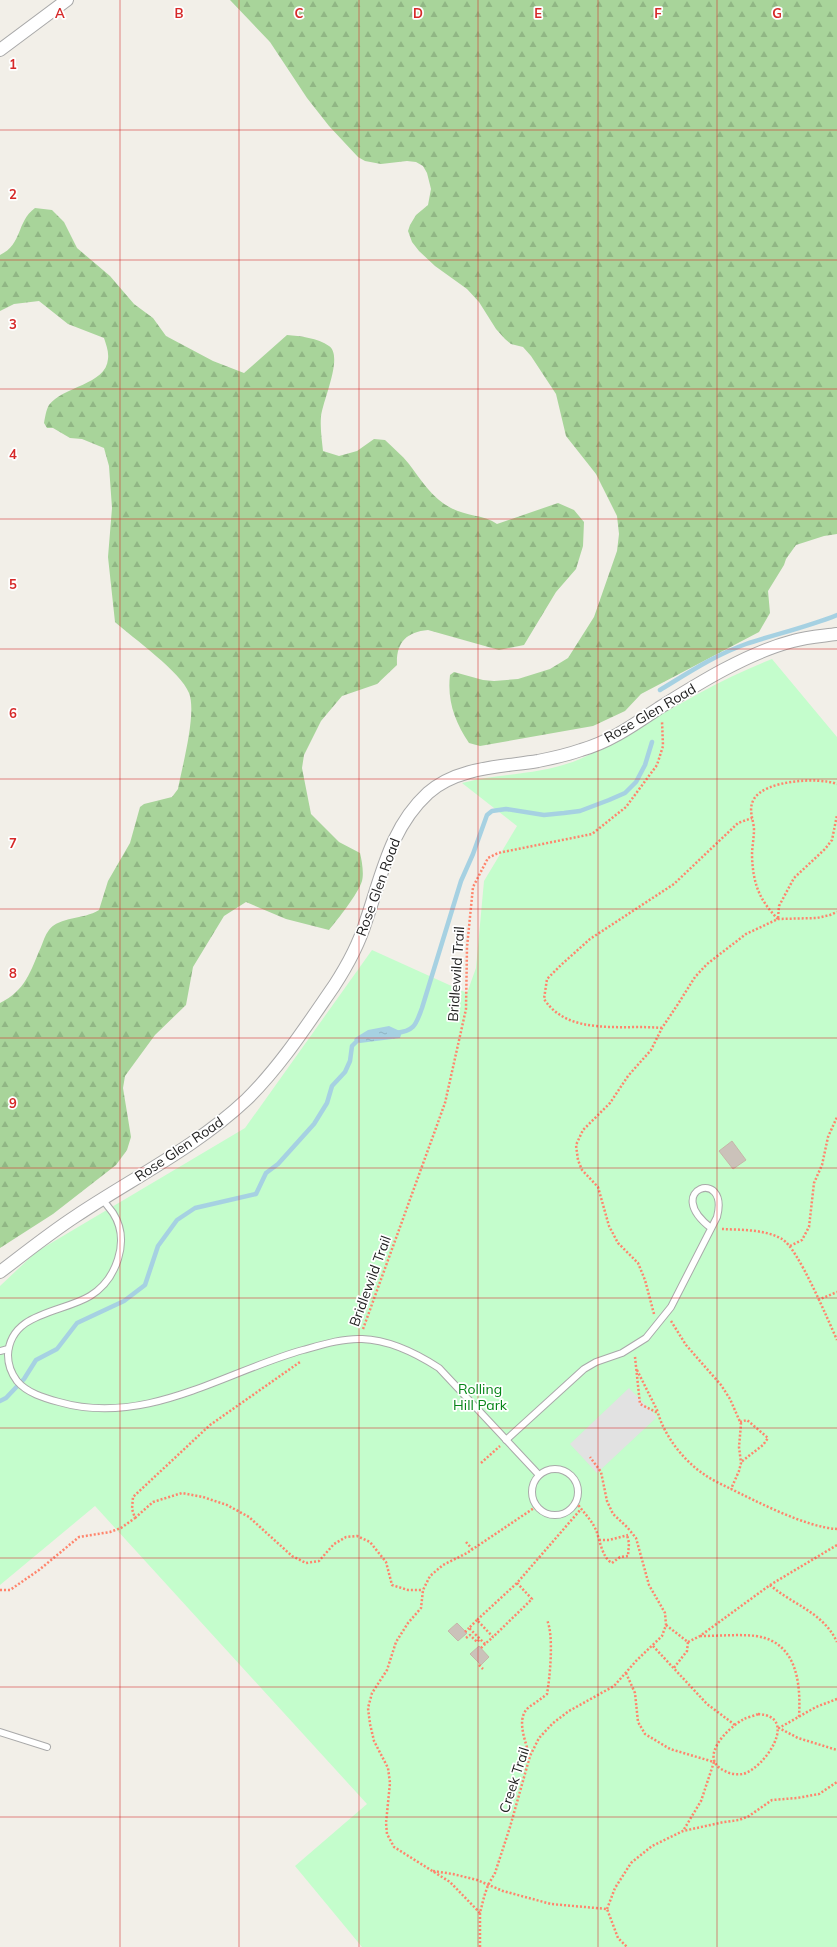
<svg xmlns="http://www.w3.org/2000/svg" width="837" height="1947" viewBox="0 0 837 1947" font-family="Mulish,sans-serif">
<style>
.forest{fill:url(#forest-firs)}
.park{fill:#c4fdcc}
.parking{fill:#e2e2e2}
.water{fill:url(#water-ripples)}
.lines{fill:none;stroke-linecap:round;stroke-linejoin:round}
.stream{stroke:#a6d1e2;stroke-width:4.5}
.building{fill:#cbc2ba;stroke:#c5b7a9}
.lane-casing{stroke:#a9a9a9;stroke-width:8}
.street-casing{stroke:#a9a9a9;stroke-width:14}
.path{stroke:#ff846c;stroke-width:2.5;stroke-dasharray:2 2;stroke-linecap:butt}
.lane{stroke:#fff;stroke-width:6}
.street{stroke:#fff;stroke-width:12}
.grid{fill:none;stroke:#d62828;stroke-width:1;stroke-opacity:0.55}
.labels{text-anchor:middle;stroke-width:3.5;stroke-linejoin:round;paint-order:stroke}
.street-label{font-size:14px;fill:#222;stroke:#fff}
.park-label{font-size:14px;fill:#058517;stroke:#fff}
.grid-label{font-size:13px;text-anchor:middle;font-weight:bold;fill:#d62828;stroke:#fff;stroke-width:3.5;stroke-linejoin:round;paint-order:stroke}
</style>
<defs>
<pattern id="forest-firs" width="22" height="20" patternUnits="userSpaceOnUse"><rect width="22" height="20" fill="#a8d49a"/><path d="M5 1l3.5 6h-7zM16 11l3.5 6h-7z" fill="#90b684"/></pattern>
<pattern id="water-ripples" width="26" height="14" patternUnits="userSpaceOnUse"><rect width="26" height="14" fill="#a6d1e2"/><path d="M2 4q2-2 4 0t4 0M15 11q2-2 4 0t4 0" fill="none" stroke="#8fb3c2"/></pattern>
</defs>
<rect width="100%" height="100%" fill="#f2efe8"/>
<g class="forest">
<path d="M230,0H837V534L824,536L796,545L786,559L784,565L768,591L770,613L759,632L641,694L625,711L593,726L480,746L469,743C455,722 447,701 450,675L454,672L483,680L494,681L518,679L550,669L568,658L594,617L617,551L619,534L617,516L596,474L566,436L556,394L531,356L523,347L511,344L505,339L496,329L479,302L467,289L435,266L419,251L412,242L408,231L410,225L416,215L428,205L431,189L427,173L423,166L416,162L407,161L381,164L365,161L358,157L329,126L307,98L270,42Z"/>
<path d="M35,208L52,210L64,222L77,248L110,276L134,304L153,318L166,336L213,361L244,373L287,335C300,336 318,338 329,346C344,356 322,402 321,417C320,428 322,441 323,451L339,456L357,451L374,439L385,440C393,448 402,455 409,464C421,480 432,498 451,508C465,516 485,515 497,524L558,503L574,510L584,522L583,546L576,569L556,592L524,645L499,650L428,630C406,632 396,643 397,665L377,684L342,696L321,721L304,755L302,768L311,814L339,842L360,853C362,861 364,874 362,881C358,894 338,919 329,930L286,919L246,902L224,916L193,967L186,1005L155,1035L125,1076L123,1088L131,1137L127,1150L116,1165L53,1214L0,1248V1003C26,990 30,972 41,947C43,942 45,935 49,930C60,916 83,920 99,910L108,881L130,843L140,807L144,804L172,797L178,789C182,767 197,713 189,693C181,672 133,638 115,622L108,557L112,508L109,466L104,448L82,439L70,438L53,428H47L44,423C45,418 46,410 49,405C63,386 106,385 108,359C109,352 106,344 104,338L68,324L39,301L14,304L0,311V255C23,244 16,222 35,208Z"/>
</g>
<path class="park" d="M772,659L837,737V1947H362L295,1866L367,1804L95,1506L0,1585V1286L36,1252L245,1128L372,950L467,993L476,968L484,881L517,826L462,783C501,773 543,775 580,759C601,750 620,738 639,727C683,702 725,677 772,659Z"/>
<path class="parking" d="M629,1388L657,1417L597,1473L570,1444Z"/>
<path class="water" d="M389,1026L402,1032L400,1038L360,1043L354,1040L355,1038L368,1030Z"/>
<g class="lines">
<g class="stream">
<path d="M660,690C688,673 715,655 746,644C776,634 807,627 837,615"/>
<path d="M396,1033C415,1031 416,1024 422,1008L461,881L473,854L487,815L492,811L506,809L544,815L564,813L580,811L609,800L625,793L636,782L645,765L652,742"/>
<path d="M0,1401L6,1398L24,1379L36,1360L57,1349L77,1323L124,1301L145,1285L158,1246L177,1220L195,1208L256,1194L266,1173L278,1164L314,1124L327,1103L332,1086L345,1072L350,1061L352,1046L360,1038"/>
</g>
</g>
<g class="building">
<path d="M732,1141L746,1160L733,1169L719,1151Z"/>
<path d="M457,1623L467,1633L458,1641L448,1631Z"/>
<path d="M479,1646L489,1657L481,1665L470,1654Z"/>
</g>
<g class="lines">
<g class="lane-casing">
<g id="lane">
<path d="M103,1200C106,1204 110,1209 113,1213C131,1241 116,1280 90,1296C62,1313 10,1312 8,1355C8,1364 11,1373 17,1381C27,1393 44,1398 59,1402C145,1427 224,1372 303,1350C321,1345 343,1338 362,1339C390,1340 416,1353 439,1368L539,1475"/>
<path d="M0,1351L8,1349"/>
<path d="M506,1440L584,1369L596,1362L622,1353L646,1338L671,1307L717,1217C730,1167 661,1189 711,1228"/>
<circle cx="555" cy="1492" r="23"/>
<path d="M0,1732L47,1747"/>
</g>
</g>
<g class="street-casing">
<g id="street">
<path d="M0,50L67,0"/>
<path d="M0,1272C25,1253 50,1233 76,1216C133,1178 196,1147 246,1100C280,1067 307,1025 334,986C347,966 359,944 366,921C382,875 390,828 428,793C457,767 501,767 538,761C553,758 567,755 581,750C610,742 635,724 659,708C699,683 747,653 793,641C807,637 823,636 837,634"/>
</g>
</g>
<g class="path">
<path d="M778,918L779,906L794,878L825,849L832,840L837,815"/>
<path d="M778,919C759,900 753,883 752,856C752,847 754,838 754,829C753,818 748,809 754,799C765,780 819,777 837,784"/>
<path d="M662,1028C623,1024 569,1037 544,999L547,979L561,965L590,939L674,884L738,823L752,818"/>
<path d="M722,1229C741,1230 764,1229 782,1239C798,1248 828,1320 837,1340"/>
<path d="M790,1246L802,1240L809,1227L814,1183L822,1165L828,1137L837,1117"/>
<path d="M818,1300L837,1292"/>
<path d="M654,1314L645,1280L638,1263L618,1243L609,1226L598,1187L582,1170L578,1160L576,1145L583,1130L610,1103L628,1076L651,1050L662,1028L678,1004L695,977L707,964L746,934L778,919L817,918L830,915L837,912"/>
<path d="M671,1321L686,1345L721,1385L730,1399L741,1424L739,1447L741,1463L739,1471L731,1489"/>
<path d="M363,1329L445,1103L466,1009L467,947L473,887L488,858L498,853L592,834L626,807L657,765L663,746L662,721"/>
<path d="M635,1357L640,1404L658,1413C665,1437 684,1461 705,1475C712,1480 721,1484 729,1488C758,1502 805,1527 837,1529"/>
<path d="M637,1370L658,1412"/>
<path d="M740,1422L747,1420L768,1438L763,1445L741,1462"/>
<path d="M481,1463L500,1446"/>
<path d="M576,1502C583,1512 591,1519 596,1530C600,1540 602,1558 612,1563L620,1557L628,1556L629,1543L627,1535"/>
<path d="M135,1518L153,1502L182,1493L203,1497L227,1505L249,1517L292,1556L306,1563L319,1561L334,1544L346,1537L357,1536L370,1542L386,1562L392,1585L408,1590H423"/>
<path d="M599,1540H609L628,1535"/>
<path d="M466,1542L472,1549"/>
<path d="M517,1583L532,1599L493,1637L477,1620L517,1583L581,1509"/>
<path d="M770,1585C793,1605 823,1612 837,1642"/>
<path d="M0,1590H10L39,1570L79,1537L110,1532L121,1528L135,1518L132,1509L133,1497L210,1425L300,1362"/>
<path d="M477,1620L469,1628L485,1644L493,1637"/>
<path d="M666,1625L688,1642L687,1651L673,1669"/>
<path d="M465,1632L469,1628"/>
<path d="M700,1636C719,1636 738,1634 756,1636C797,1642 801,1683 799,1717"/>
<path d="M466,1638L470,1635L477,1642L480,1639"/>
<path d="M688,1642L700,1636L770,1585L837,1545"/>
<path d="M653,1646L707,1704L735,1725"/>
<path d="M481,1648L485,1644"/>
<path d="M479,1665L483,1669"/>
<path d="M626,1673L635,1693L638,1722L645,1734L670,1749L714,1762L701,1801L683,1831"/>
<path d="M837,1699L816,1707L779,1728L798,1738L837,1750"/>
<path d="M758,1714C800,1716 765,1768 743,1774C737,1775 730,1774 725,1771C697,1759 727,1728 744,1719C748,1717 754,1716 758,1714Z"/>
<path d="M529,1755C526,1741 515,1719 529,1707C535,1703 541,1699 547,1694C550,1677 554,1635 547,1620"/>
<path d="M433,1871L453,1874L477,1880L503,1891L551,1904L607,1909L618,1938L627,1947"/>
<path d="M607,1909L615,1888L631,1863L652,1846L683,1831L724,1822L739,1820L749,1816L772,1800L797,1798L819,1794L837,1782"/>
<path d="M480,1913L450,1882L394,1847L387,1834L386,1823L390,1783L388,1768L374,1741L370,1724L368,1708L372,1693L387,1670L396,1642L408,1623L421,1608L423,1590L430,1576L443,1565L467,1553L537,1506"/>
<path d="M480,1947V1913L484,1897L488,1885L495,1873L510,1827L530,1756L539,1738L553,1723L569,1711L614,1686L636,1661L662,1636L666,1625L665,1613L649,1585L636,1538L627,1527L613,1514L607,1501L601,1472L590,1457"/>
</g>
<use href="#lane" class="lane"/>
<use href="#street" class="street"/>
</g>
<path class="grid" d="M120,0V1947M239,0V1947M359,0V1947M478,0V1947M598,0V1947M717,0V1947M0,130H837M0,260H837M0,389H837M0,519H837M0,649H837M0,779H837M0,909H837M0,1038H837M0,1168H837M0,1298H837M0,1428H837M0,1558H837M0,1687H837M0,1817H837"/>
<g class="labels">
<g class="street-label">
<text transform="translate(650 713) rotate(-30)" y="5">Rose Glen Road</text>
<text transform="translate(378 887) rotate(-70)" y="5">Rose Glen Road</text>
<text transform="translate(456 974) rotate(-86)" y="5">Bridlewild Trail</text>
<text transform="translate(179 1149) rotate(-34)" y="5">Rose Glen Road</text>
<text transform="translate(370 1281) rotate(-70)" y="5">Bridlewild Trail</text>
<text transform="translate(514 1780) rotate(-72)" y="5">Creek Trail</text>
</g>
<g class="park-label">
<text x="480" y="1394">Rolling<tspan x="480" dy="16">Hill Park</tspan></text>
</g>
</g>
<g class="grid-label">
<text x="60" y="18">A</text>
<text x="179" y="18">B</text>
<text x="299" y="18">C</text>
<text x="418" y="18">D</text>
<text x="538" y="18">E</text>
<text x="658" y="18">F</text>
<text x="777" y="18">G</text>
<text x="13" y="69">1</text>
<text x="13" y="199">2</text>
<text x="13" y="329">3</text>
<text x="13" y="459">4</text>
<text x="13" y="589">5</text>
<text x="13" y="718">6</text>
<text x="13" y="848">7</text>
<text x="13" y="978">8</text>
<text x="13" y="1108">9</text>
</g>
</svg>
